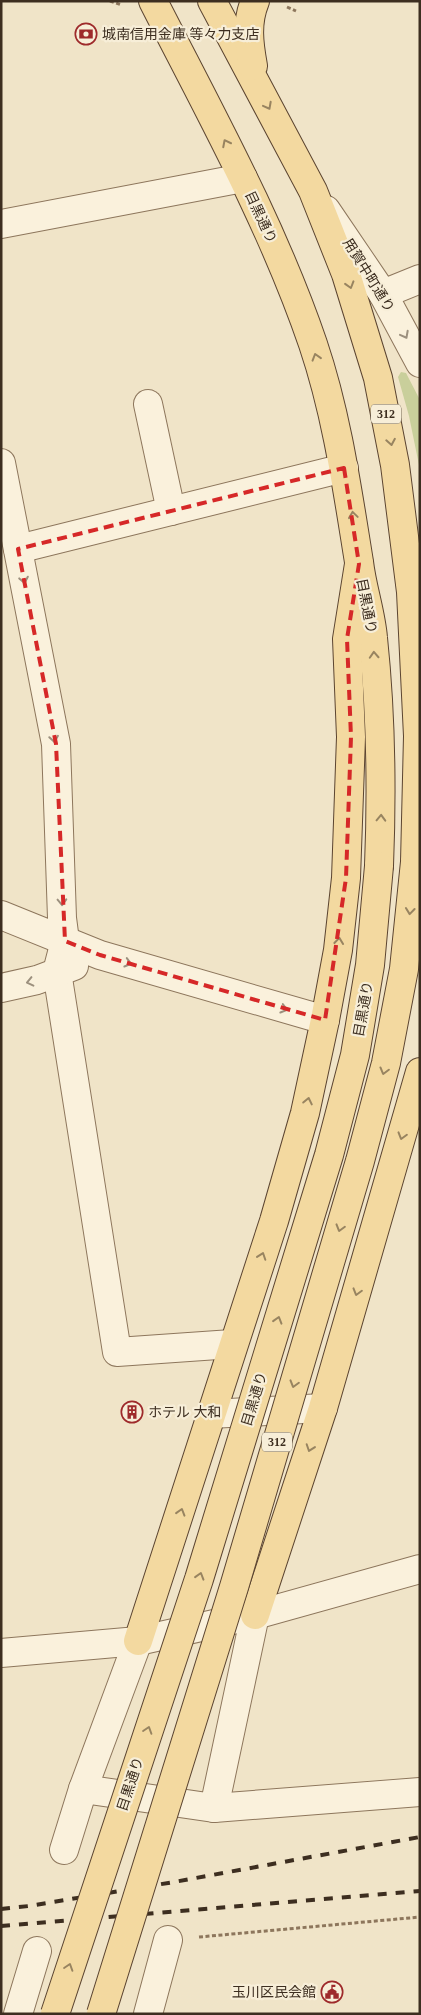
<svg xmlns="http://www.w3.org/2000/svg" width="421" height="2015" viewBox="0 0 421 2015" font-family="'Times New Roman','Noto Sans JP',serif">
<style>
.green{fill:#c9cf9b}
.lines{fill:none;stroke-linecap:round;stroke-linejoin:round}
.minor-casing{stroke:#8d765c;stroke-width:30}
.major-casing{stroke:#5b4430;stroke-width:30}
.path{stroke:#8d765c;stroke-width:3;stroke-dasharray:4 2.5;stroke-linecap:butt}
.minor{stroke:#faf1dc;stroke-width:28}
.major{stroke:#f3d9a0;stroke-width:28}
.rail{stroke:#3d2e20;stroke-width:4;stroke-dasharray:9 9;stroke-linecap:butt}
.major-bridge-casing{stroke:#5b4430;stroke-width:30;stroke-linecap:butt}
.major-bridge{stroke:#f3d9a0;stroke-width:28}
.oneway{stroke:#988460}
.oneway2{stroke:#9c907e}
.marked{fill:none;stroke:#d62828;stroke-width:4;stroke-dasharray:10 6;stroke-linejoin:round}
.labels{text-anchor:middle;stroke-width:4.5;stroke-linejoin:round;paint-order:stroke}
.shield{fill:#f7eed8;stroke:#756857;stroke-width:1}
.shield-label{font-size:12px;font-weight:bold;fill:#3d2e20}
.poi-label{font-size:14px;fill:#3d2e20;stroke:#f7eed8;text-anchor:start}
.street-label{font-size:14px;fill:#3d2e20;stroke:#f7eed8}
</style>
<rect width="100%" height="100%" fill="#f0e4c8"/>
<path class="green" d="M401,372L406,373L420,400V470L409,416L398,377Z"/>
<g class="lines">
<g class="minor-casing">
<g id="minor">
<path d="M326,210L383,294L420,363"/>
<path d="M1,224L243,178"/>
<path d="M383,294L420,279"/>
<path d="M148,404L171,511"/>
<path d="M1,463L56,744L62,918L65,941L57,972L117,1352L232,1344"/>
<path d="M18,549L344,468"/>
<path d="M1,915L100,955L325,1020"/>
<path d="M1,988L37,980L74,966"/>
<path d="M211,1414L323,1408"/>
<path d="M1,1653L138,1641L255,1615L420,1569"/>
<path d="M83,1789L214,1808L420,1792"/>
<path d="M214,1808L255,1615"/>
<path d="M64,1850L83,1789L138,1641"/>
<path d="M18,2014L37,1951"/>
<path d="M148,2014L168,1940"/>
</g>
</g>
<g class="major-casing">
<g id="major">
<path d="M153,1C210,113 272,224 313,344C337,415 347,488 359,562C362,588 371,613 373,638C381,714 382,791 379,866"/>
<path d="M212,1L313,191L346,274L378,378L395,465L411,592L418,736L415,862"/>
<path d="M253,66C249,44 246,23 255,1"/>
<path d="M255,1615L323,1408L420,1072"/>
<path d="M138,1641L274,1221L305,1113L325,1020L338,950L346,878L351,737L347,639L359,564"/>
</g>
</g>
<g class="path">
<path d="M110,1L122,5"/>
<path d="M287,7L296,11"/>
<path d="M199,1937L420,1917"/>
</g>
<use href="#minor" class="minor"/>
<use href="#major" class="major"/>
<g class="rail">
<path d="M1,1909L29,1906L174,1882L420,1837"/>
<path d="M1,1926L420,1891"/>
</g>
<g class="major-bridge-casing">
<g id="major-bridge">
<path d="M55,2014L199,1579L329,1155L355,1055L370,965L379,866"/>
<path d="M101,2014L234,1587L360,1161L386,1063L404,969L415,862"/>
</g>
</g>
<use href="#major-bridge" class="major-bridge"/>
</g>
<defs><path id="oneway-chevron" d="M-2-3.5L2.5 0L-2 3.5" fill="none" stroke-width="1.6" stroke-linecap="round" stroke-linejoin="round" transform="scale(1.25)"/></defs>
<g class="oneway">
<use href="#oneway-chevron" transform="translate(268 106) rotate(62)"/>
<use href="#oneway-chevron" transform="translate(226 143) rotate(-117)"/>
<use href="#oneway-chevron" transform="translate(350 285) rotate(73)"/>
<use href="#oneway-chevron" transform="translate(316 357) rotate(-107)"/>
<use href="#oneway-chevron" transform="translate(391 442) rotate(80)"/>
<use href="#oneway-chevron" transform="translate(353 515) rotate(-98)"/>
<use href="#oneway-chevron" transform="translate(374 655) rotate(-93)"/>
<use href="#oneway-chevron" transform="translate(381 818) rotate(-88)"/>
<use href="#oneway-chevron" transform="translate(410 911) rotate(96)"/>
<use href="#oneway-chevron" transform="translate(339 941) rotate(-84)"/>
<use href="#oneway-chevron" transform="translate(384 1071) rotate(105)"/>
<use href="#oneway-chevron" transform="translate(308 1101) rotate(-78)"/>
<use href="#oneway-chevron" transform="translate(402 1136) rotate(106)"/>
<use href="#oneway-chevron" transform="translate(340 1228) rotate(106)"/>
<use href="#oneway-chevron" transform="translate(262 1256) rotate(-71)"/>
<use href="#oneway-chevron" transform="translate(357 1292) rotate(106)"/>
<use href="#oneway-chevron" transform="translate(278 1320) rotate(-73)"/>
<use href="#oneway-chevron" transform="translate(294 1384) rotate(106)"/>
<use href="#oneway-chevron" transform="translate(310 1448) rotate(109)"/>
<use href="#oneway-chevron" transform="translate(181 1512) rotate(-73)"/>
<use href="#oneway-chevron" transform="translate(200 1576) rotate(-73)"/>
<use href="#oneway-chevron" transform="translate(148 1730) rotate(-72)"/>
<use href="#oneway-chevron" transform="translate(69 1967) rotate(-72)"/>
</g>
<g class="oneway2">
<use href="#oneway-chevron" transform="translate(405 335) rotate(62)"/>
<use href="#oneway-chevron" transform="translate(24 580) rotate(79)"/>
<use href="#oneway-chevron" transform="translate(54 739) rotate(81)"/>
<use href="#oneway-chevron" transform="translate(62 902) rotate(88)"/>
<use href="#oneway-chevron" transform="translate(128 963) rotate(16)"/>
<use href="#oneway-chevron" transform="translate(30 982) rotate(167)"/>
<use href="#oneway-chevron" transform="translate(284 1009) rotate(16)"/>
</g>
<path class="marked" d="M344,468L359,564L347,639L351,737L346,878L325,1020L100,955L65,941L56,744L18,549Z"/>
<defs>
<g id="bank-ring" transform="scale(1.125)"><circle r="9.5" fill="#f7eed8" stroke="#9e2a2b" stroke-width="1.5"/><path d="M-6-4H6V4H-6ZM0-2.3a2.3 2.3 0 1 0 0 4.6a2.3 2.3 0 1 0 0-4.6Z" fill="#9e2a2b"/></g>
<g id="building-ring" transform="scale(1.125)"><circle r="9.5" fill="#f7eed8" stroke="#9e2a2b" stroke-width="1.5"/><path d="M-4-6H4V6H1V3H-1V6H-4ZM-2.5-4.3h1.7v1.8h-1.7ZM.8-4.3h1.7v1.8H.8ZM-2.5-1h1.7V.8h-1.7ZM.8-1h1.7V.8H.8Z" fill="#9e2a2b"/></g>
<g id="civic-ring" transform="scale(1.125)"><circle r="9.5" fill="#f7eed8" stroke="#9e2a2b" stroke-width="1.5"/><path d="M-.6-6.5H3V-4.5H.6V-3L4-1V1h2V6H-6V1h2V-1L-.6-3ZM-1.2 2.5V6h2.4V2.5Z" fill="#9e2a2b"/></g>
</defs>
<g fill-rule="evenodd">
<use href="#bank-ring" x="86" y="34"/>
<use href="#building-ring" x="132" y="1412"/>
<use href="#civic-ring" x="332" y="1992"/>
</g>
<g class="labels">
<g class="shield">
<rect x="371" y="404.5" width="30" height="19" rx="4"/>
<rect x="262" y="1432.5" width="30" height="19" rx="4"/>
</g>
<g class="shield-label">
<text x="386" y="418">312</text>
<text x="277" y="1446">312</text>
</g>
<g class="poi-label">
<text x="102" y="39">城南信用金庫 等々力支店</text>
<text x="148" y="1417">ホテル 大和</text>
<text x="316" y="1997" text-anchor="end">玉川区民会館</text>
</g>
<g class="street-label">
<text transform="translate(261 217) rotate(65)" y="5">目黒通り</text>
<text transform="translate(369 275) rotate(58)" y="5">用賀中町通り</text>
<text transform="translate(367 606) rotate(79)" y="5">目黒通り</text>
<text transform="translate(363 1009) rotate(-80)" y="5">目黒通り</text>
<text transform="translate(254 1399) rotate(-73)" y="5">目黒通り</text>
<text transform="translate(130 1784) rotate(-72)" y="5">目黒通り</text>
</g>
</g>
<rect width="421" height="2015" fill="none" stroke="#3d2e20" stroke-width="5"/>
</svg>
